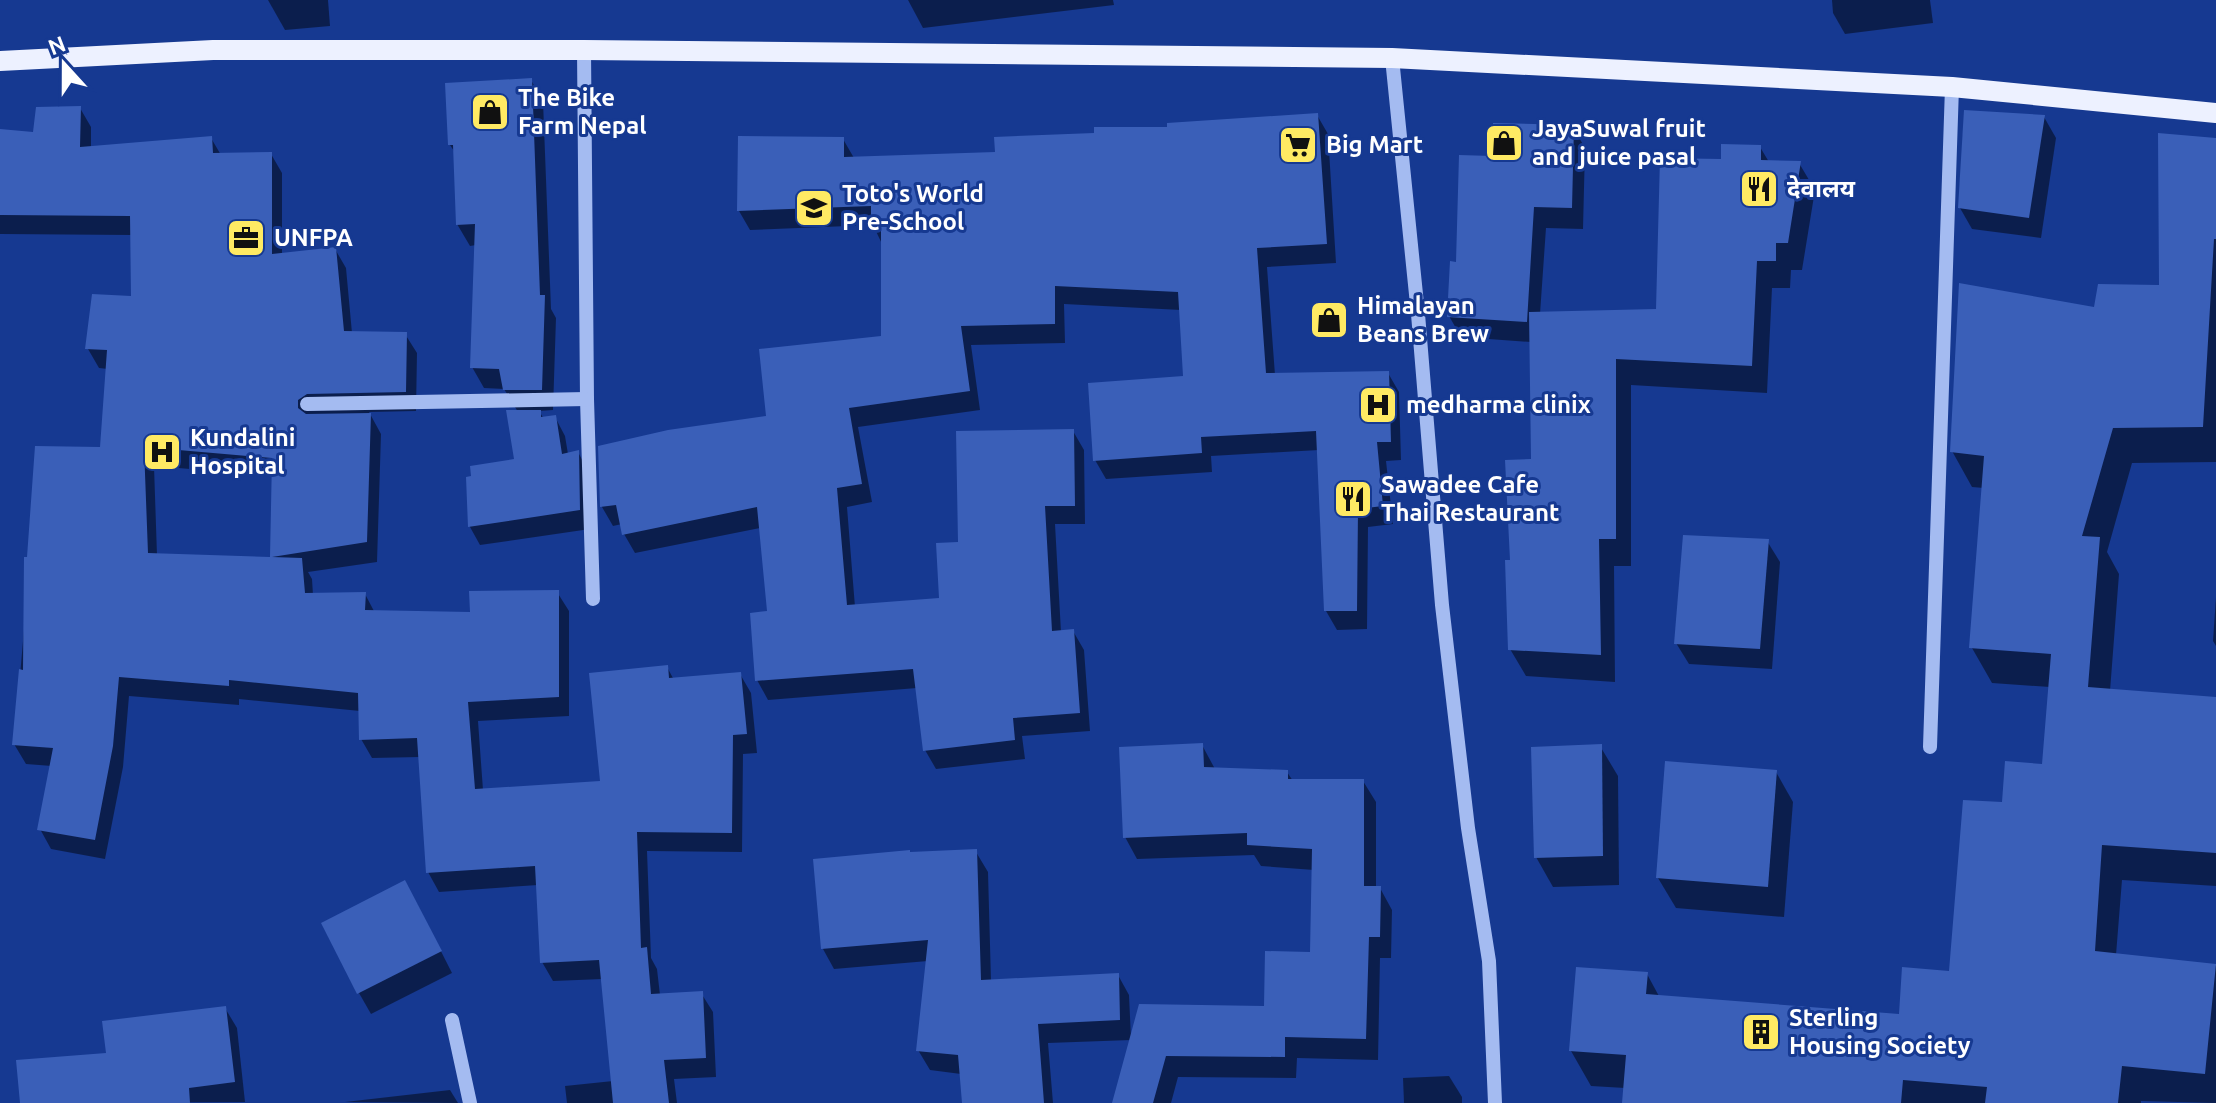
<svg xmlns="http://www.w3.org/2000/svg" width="2216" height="1103" viewBox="0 0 2216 1103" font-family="Ubuntu,'Noto Sans Devanagari',sans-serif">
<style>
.shadow{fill:#0007;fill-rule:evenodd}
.building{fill:#3a5fb8;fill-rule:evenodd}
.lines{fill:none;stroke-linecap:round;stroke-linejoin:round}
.minor{stroke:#a4bbf1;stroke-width:14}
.major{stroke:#edf1ff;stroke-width:20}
.labels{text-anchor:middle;stroke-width:6;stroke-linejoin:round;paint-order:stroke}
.poi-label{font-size:24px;font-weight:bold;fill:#fff;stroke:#163991;text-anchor:start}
</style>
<rect width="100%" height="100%" fill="#163991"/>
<g class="shadow">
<path d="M268,0H328L330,26L285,30Z"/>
<path d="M908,0H1113L1114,5L923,28Z"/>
<path d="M1832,0H1930L1933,23L1845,34L1833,13Z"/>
<path d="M531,80L543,101L551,309L556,318L553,410L539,411L544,419L555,417L565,436L568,454L578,452L588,471L590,529L480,545L470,527L468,479L516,461L518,412L504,389L484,388L472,367L476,245L470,246L457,224L456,154L450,145Z"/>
<path d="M80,108L91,127V148L211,138L221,155L271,154L282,173V255L335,249L346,268L352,333L405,334L417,353L416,411L369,412L381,434L377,562L308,572L312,579L313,595L365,594L375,613L472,614L557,592L569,611V716L478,721L483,790L603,783L667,667L674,680L740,674L751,693L757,753L743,754L742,852L647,851L651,958L657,969L660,995L701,993L713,1012L716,1077L674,1079L677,1103H567L565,1086L613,1081L603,979L553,981L542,962L538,885L439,892L428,872L420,757L372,758L361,739L360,711L239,699V705L129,696L123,767L105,859L51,849L40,829L52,766L26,764L14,744L26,607L102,449L108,369L99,368L88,349L133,298L132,235L0,234V131L35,134ZM154,466L274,476L271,559L157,555Z"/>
<path d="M1317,115L1328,134L1336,263L1267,267L1275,375L1388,373L1399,392L1401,460L1386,461L1393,524L1368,527L1367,629L1337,630L1326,611L1319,450L1211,456L1212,472L1106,479L1095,460L1185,378L1181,310L1064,304L1065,343L971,345L980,410L858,427L872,502L847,507L855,607L941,600L960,544L1073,431L1084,450L1085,524H1055L1061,632L1073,631L1084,650L1090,731L1022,736L1025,759L936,769L925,750L917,688L768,700L757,680L769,613L760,528L635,553L624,534L622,524L613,526L602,507L600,447L769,417L883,338V246L873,225L750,230L739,211L843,139L854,158L997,154L1170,129Z"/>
<path d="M2044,117L2056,138L2041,238L1972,229L1960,208Z"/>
<path d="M1573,127L1585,148L1583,229L1546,228L1540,314L1658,311L1723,161L1760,147L1769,162L1799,163L1815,190L1802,270H1791L1790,288H1772L1767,393L1631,385V566H1614L1615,682L1526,676L1510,649L1512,562L1533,461L1531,342L1461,337L1449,316L1458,264L1494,158Z"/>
<path d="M2216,140V462L2132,463L2107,552L2119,574L2110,691L2216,699V886L2122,880L2116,955L2216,966V1103L2141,1101V1103H1624L1625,1088L1591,1086L1571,1051L1647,974L1660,998L1901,1016L1950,973L2004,804L2044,766L2050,687L1992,683L1972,648L1984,488L1972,487L1952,451L2095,309L2161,287Z"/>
<path d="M1767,541L1780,562L1772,669L1689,664L1676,643Z"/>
<path d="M2216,597V646L2213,641Z"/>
<path d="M1202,745L1215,769L1287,772L1293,781H1363L1376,802V888H1380L1392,910L1391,958H1380L1378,1060L1297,1058L1296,1078L1178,1077L1171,1103H1114L1131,1040L1048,1043L1053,1103H964L961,1074L930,1070L918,1050L928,961L834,969L823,949L910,854L976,852L988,872L991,981L1118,975L1129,995L1131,1038L1266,1008L1312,954L1314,870L1261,866L1254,855L1137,859L1125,837Z"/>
<path d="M1600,746L1618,776L1619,885L1553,887L1536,857Z"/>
<path d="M1776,772L1793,802L1784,917L1676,908L1658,878Z"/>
<path d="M417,904L452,973L371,1014L359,993Z"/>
<path d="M225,1008L237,1028L245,1102L22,1103L108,1055Z"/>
<path d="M1449,1076L1462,1097V1103H1404L1403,1078Z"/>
<path d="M450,1090L458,1103L345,1102Z"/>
</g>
<g class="building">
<path d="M532,78L540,295H545L542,390H503L499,369L470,368L475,224L456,225L453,145H448L445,83Z"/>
<path d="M81,106L80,147L212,136L213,153L272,152V254L336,247L344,331L407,332L406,392L307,394L298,400V408L306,414L371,413L367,542L272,557L302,558L305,593L366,592L365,610L470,612L469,591L559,590V697L468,702L475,789L600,781L589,673L668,665L669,678L741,672L747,734L733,735L732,833L637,832L641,948L647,947L651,994L703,991L706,1058L664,1060L669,1103H613L599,960L540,963L535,866L426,873L417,738L359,740L358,693L229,680V686L119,677L113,746L95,840L37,830L53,748L12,745L19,669L23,670L24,557H27L35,446L100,447L107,350L85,349L92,294L131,296L130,216L0,215V129L33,132L36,107ZM144,447L272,458L270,557L148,553Z"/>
<path d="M1964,110L2045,115L2029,218L1958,208Z"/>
<path d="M1318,113L1327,244L1257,248L1266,373L1389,371L1391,442H1377L1383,506L1358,509L1357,611H1324L1316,431L1201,437L1202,453L1093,461L1088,383L1183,376L1178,292L1055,286V324L961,326L970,391L849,408L862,484L837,488L847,605L939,598L936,543L958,542L956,431L1074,429L1075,506H1045L1052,631L1074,629L1080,713L1013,718L1015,740L923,751L913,669L755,681L750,613L767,611L757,507L622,535L616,505L600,507L598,446L668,430L766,416L759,349L881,336V230H871V206L737,211L738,136L844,137V157L995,152L994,137L1094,133V127H1167V123Z"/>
<path d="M1493,123L1574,125L1572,208L1534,207L1527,322L1447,317L1450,261L1456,262L1459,155L1492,156Z"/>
<path d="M2158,133L2216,138V239H2214L2203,427L2113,428L2082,536L2100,537L2088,687L2216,697V853L2102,845L2095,951L2216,964L2205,1074L2122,1066L2118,1103H1985L1987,1087L1903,1080L1901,1103H1622L1626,1055L1569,1051L1576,967L1648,972L1646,994L1899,1014L1902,967L1949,971L1963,800L2002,802L2005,761L2042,764L2051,654L1969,648L1984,456L1950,452L1959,283L2094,307L2098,284L2159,285Z"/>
<path d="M1721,144L1761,145V160L1801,161L1788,243H1776V261H1757L1752,366L1616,359V539H1599L1601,655L1508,650L1505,560H1510L1505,460L1531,459L1529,312L1656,309L1660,158L1721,159Z"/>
<path d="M506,410H541V417L556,415L562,454L579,450L580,510L468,527L466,477L471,476L470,466L514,459Z"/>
<path d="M1683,535L1769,539L1760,649L1674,644Z"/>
<path d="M1203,743L1204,767L1288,770V779H1364V886H1381L1380,937H1369L1366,1039L1285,1037V1057L1166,1056L1153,1103H1112L1139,1004L1264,1006L1265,951L1310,952L1312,849L1247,845V833L1123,838L1119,747Z"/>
<path d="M1602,744L1603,856L1534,858L1531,747Z"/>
<path d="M1665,761L1777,770L1768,887L1656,878Z"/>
<path d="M977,849L981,980L1119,973L1120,1020L1038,1024L1044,1103H962L958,1055L916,1051L928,940L821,949L813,859L910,850V852Z"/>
<path d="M405,880L442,951L357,994L321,923Z"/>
<path d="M226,1006L235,1082L189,1088L190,1103H20L16,1060L106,1053L102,1021Z"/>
</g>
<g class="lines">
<g class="minor">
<path d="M584,50L587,399L593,599"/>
<path d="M1392,58L1418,314L1442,605L1468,828L1489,961L1495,1103"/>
<path d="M307,404L587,399"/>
<path d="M1930,747L1952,87"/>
<path d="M452,1020L470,1103"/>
</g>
<path class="major" d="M0,61L213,50H584L1392,58L1952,87L2216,113"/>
</g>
<defs>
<g id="shop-square" transform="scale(2)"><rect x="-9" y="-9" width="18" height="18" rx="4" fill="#ffea63" stroke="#163991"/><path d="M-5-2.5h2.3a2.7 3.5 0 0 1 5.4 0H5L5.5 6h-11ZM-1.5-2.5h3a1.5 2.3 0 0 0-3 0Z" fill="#111"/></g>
<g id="supermarket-square" transform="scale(2)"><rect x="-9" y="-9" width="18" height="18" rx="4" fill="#ffea63" stroke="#163991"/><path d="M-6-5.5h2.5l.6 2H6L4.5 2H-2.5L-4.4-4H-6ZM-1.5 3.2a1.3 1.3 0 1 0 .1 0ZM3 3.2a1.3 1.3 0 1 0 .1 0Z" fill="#111"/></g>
<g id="restaurant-square" transform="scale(2)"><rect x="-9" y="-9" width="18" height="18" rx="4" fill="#ffea63" stroke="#163991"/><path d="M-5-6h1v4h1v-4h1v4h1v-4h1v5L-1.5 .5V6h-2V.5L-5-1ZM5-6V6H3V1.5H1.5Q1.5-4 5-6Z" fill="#111"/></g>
<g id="school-square" transform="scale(2)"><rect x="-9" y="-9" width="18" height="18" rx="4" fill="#ffea63" stroke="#163991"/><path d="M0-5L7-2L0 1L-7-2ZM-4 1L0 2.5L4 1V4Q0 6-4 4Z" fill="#111"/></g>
<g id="office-square" transform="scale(2)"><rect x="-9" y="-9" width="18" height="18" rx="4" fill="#ffea63" stroke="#163991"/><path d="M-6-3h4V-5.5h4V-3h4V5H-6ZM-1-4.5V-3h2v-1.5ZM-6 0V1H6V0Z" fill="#111"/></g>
<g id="hospital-square" transform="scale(2)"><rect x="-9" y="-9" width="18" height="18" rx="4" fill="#ffea63" stroke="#163991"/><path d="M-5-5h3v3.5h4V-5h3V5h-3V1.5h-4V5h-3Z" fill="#111"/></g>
<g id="building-square" transform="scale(2)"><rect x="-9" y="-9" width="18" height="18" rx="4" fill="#ffea63" stroke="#163991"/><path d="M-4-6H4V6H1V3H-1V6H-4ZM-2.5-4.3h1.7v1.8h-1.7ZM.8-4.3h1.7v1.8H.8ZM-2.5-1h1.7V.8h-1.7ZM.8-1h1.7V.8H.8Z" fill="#111"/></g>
</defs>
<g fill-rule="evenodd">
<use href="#shop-square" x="490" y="112"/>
<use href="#shop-square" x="1504" y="143"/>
<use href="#supermarket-square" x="1298" y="145"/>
<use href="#restaurant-square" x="1759" y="189"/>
<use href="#school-square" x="814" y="208"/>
<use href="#office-square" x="246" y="238"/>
<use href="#shop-square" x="1329" y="320"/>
<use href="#hospital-square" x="1378" y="405"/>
<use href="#hospital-square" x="162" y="452"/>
<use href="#restaurant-square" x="1353" y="499"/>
<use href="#building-square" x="1761" y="1032"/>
</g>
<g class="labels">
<g class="poi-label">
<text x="518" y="106">The Bike<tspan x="518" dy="28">Farm Nepal</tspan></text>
<text x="1532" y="137">JayaSuwal fruit<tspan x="1532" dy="28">and juice pasal</tspan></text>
<text x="1326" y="153">Big Mart</text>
<text x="1787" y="197">देवालय</text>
<text x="842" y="202">Toto's World<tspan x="842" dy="28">Pre-School</tspan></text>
<text x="274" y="246">UNFPA</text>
<text x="1357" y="314">Himalayan<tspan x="1357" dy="28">Beans Brew</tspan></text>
<text x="1406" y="413">medharma clinix</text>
<text x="190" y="446">Kundalini<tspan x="190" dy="28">Hospital</tspan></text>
<text x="1381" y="493">Sawadee Cafe<tspan x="1381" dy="28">Thai Restaurant</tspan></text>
<text x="1789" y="1026">Sterling<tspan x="1789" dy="28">Housing Society</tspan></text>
</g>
</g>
<g transform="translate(64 64) rotate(339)" stroke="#163991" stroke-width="6" paint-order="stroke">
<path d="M0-6L14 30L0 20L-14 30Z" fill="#ffffff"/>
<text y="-12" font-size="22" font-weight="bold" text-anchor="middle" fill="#ffffff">N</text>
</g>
</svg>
